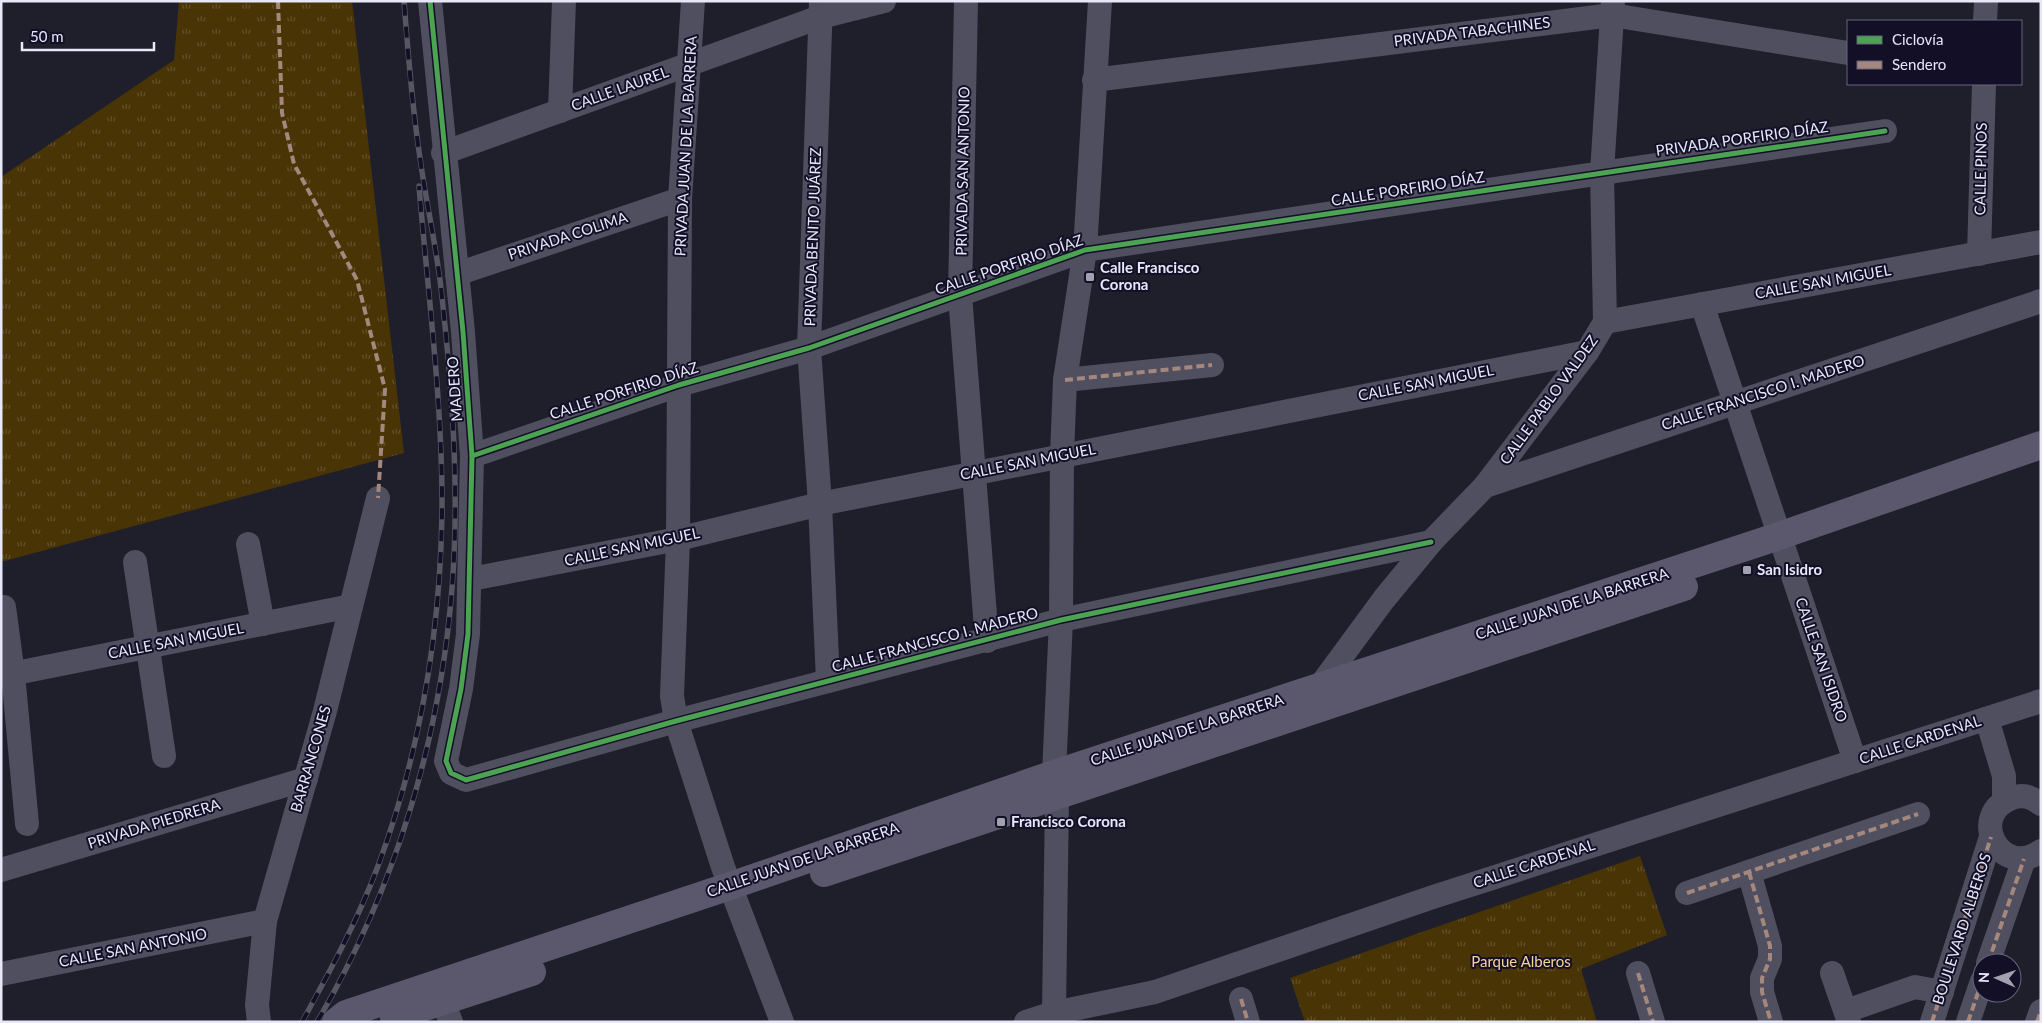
<svg xmlns="http://www.w3.org/2000/svg" width="2042" height="1023" viewBox="0 0 2042 1023" font-family="Lato,sans-serif">
<style>
.grass{fill:url(#grass-tufts)}
.lines{fill:none;stroke-linecap:round;stroke-linejoin:round}
.minor{stroke:#504f5f;stroke-width:24}
.major{stroke:#5b586d;stroke-width:28}
.rail-casing{stroke:#565562;stroke-width:5.5}
.rail{stroke:#120f27;stroke-width:4;stroke-dasharray:11;stroke-linecap:butt}
.quiet{stroke:#a5887d;stroke-width:4;stroke-dasharray:8 4;stroke-linecap:butt}
.cycleway-casing{stroke:#120f27;stroke-width:8}
.cycleway{stroke:#4ca352;stroke-width:5}
.poi-dot{fill:#a1a1b0;stroke:#120f27;stroke-width:2}
.labels{text-anchor:middle;stroke-width:4;stroke-linejoin:round;paint-order:stroke}
.street-label{font-size:15px;fill:#e7e7f8;stroke:#120f27}
.poi-label{font-size:15px;font-weight:bold;fill:#e7e7f8;stroke:#120f27;text-anchor:start}
.park-label{font-size:15px;fill:#f7d598;stroke:#120f27}
</style>
<defs>
<pattern id="grass-tufts" width="24" height="20" patternUnits="userSpaceOnUse" patternTransform="scale(1.25)"><rect width="24" height="20" fill="#493406"/><path d="M3 7l-1-3M5 7V3M7 7l1-3M15 17l-1-3M17 17v-4M19 17l1-3" fill="none" stroke="#63512b"/></pattern>
</defs>
<rect width="100%" height="100%" fill="#1f1e2b"/>
<g class="grass">
<path d="M179,1H352L404,453L1,562V177L174,60Z"/>
<path d="M1640,856L1667,935L1581,969L1597,1022H1305L1290,978Z"/>
</g>
<g class="lines">
<g class="minor">
<path d="M430,1L463,332L472,456L468,634L461,689L446,761L451,773L466,780L676,721L1061,620L1431,542"/>
<path d="M693,1L680,199L678,539L672,696L676,721L723,867L782,1022"/>
<path d="M821,1L809,348L820,504L828,681"/>
<path d="M966,1L960,295L987,641"/>
<path d="M1985,21L1986,1"/>
<path d="M1094,80L1612,15L1848,53"/>
<path d="M560,111L564,1"/>
<path d="M443,153L820,17L884,1"/>
<path d="M1979,254L1984,84"/>
<path d="M457,274L680,199"/>
<path d="M1702,304L1855,761"/>
<path d="M1605,322L2041,242"/>
<path d="M1065,380L1212,365"/>
<path d="M472,456L679,385L809,348L1085,250L1885,131"/>
<path d="M1485,486L2041,301"/>
<path d="M248,544L263,624"/>
<path d="M135,562L164,756"/>
<path d="M471,579L678,539L820,504L1587,352"/>
<path d="M4,607L13,674L27,824"/>
<path d="M1,676L351,606"/>
<path d="M1322,695L1320,686L1384,599L1431,542L1485,486L1587,352L1605,322L1602,172L1613,1"/>
<path d="M1987,719L2004,776V801"/>
<path d="M2041,804C2032,797 2022,794 2012,798C1966,815 2001,880 2041,851"/>
<path d="M1,870L306,779"/>
<path d="M1749,872L1770,946V959L1762,978V992L1771,1022"/>
<path d="M1687,893L1918,814"/>
<path d="M1988,963L2024,859"/>
<path d="M1638,973L1653,1022"/>
<path d="M1832,973L1849,1022"/>
<path d="M1,974L265,921"/>
<path d="M1241,999L1248,1022"/>
<path d="M443,1002L451,1022"/>
<path d="M1846,1011L1915,987L1942,992"/>
<path d="M1054,1013L1057,796L1054,774L1061,620L1062,455L1065,380L1085,250L1100,1"/>
<path d="M259,1022L257,1005L265,921L325,711L378,498"/>
<path d="M1026,1022L1054,1013L1155,992L1433,897L2041,701"/>
<path d="M1932,1022L1991,837"/>
<path d="M1968,1022L1982,981"/>
<path d="M2037,1022L2041,1011"/>
</g>
<g class="major">
<path d="M824,873L1684,587"/>
<path d="M394,1017L532,972"/>
<path d="M336,1022L346,1014L730,886L1054,774L1779,536L2041,445"/>
</g>
<g class="rail-casing">
<g id="rail">
<path d="M302,1022C330,971 358,920 378,866C420,753 440,635 442,514C443,405 428,295 419,186"/>
<path d="M317,1022C395,889 440,741 452,588C460,489 452,387 441,288C436,245 426,202 420,158C412,106 408,54 404,1"/>
</g>
</g>
<use href="#rail" class="rail"/>
<g class="quiet">
<path d="M278,1L282,113L294,164L357,280L385,389L378,498"/>
<path d="M1065,380L1212,365"/>
<path d="M1749,872L1770,946V959L1762,978V992L1771,1022"/>
<path d="M1687,893L1918,814"/>
<path d="M1988,963L2024,859"/>
<path d="M1638,973L1653,1022"/>
<path d="M1241,999L1248,1022"/>
<path d="M1932,1022L1991,837"/>
<path d="M1968,1022L1982,981"/>
<path d="M2037,1022L2041,1011"/>
</g>
<g class="cycleway-casing">
<g id="cycleway">
<path d="M430,1L463,332L472,456L468,634L461,689L446,761L451,773L466,780L676,721L1061,620L1431,542"/>
<path d="M472,456L679,385L809,348L1085,250L1885,131"/>
</g>
</g>
<use href="#cycleway" class="cycleway"/>
</g>
<g class="poi-dot">
<rect x="1085" y="272" width="10" height="10" rx="2.5"/>
<rect x="1742" y="565" width="10" height="10" rx="2.5"/>
<rect x="996" y="817" width="10" height="10" rx="2.5"/>
</g>
<g class="labels">
<g class="street-label">
<text transform="translate(1472 32) rotate(-7)" y="5">PRIVADA TABACHINES</text>
<text transform="translate(620 89) rotate(-20)" y="5">CALLE LAUREL</text>
<text transform="translate(1742 139) rotate(-8)" y="5">PRIVADA PORFIRIO DÍAZ</text>
<text transform="translate(686 146) rotate(-87)" y="5">PRIVADA JUAN DE LA BARRERA</text>
<text transform="translate(1981 169) rotate(-89)" y="5">CALLE PINOS</text>
<text transform="translate(963 171) rotate(-89)" y="5">PRIVADA SAN ANTONIO</text>
<text transform="translate(1408 189) rotate(-9)" y="5">CALLE PORFIRIO DÍAZ</text>
<text transform="translate(568 236) rotate(-18)" y="5">PRIVADA COLIMA</text>
<text transform="translate(813 237) rotate(-88)" y="5">PRIVADA BENITO JUÁREZ</text>
<text transform="translate(1009 265) rotate(-19)" y="5">CALLE PORFIRIO DÍAZ</text>
<text transform="translate(1823 282) rotate(-10)" y="5">CALLE SAN MIGUEL</text>
<text transform="translate(1426 383) rotate(-11)" y="5">CALLE SAN MIGUEL</text>
<text transform="translate(455 389) rotate(-94)" y="5">MADERO</text>
<text transform="translate(624 391) rotate(-18)" y="5">CALLE PORFIRIO DÍAZ</text>
<text transform="translate(1763 393) rotate(-18)" y="5">CALLE FRANCISCO I. MADERO</text>
<text transform="translate(1549 400) rotate(-54)" y="5">CALLE PABLO VALDEZ</text>
<text transform="translate(1028 462) rotate(-11)" y="5">CALLE SAN MIGUEL</text>
<text transform="translate(632 547) rotate(-12)" y="5">CALLE SAN MIGUEL</text>
<text transform="translate(1572 604) rotate(-18)" y="5">CALLE JUAN DE LA BARRERA</text>
<text transform="translate(935 640) rotate(-15)" y="5">CALLE FRANCISCO I. MADERO</text>
<text transform="translate(176 641) rotate(-11)" y="5">CALLE SAN MIGUEL</text>
<text transform="translate(1821 660) rotate(71)" y="5">CALLE SAN ISIDRO</text>
<text transform="translate(1187 730) rotate(-18)" y="5">CALLE JUAN DE LA BARRERA</text>
<text transform="translate(1920 740) rotate(-18)" y="5">CALLE CARDENAL</text>
<text transform="translate(311 759) rotate(-74)" y="5">BARRANCONES</text>
<text transform="translate(154 824) rotate(-17)" y="5">PRIVADA PIEDRERA</text>
<text transform="translate(803 860) rotate(-19)" y="5">CALLE JUAN DE LA BARRERA</text>
<text transform="translate(1534 864) rotate(-18)" y="5">CALLE CARDENAL</text>
<text transform="translate(1962 929) rotate(-72)" y="5">BOULEVARD ALBEROS</text>
<text transform="translate(133 948) rotate(-11)" y="5">CALLE SAN ANTONIO</text>
</g>
<g class="poi-label">
<text x="1100" y="273">Calle Francisco<tspan x="1100" dy="17">Corona</tspan></text>
<text x="1757" y="575">San Isidro</text>
<text x="1011" y="827">Francisco Corona</text>
</g>
<g class="park-label">
<text x="1521" y="967">Parque Alberos</text>
</g>
</g>
<rect width="2042" height="1023" fill="none" stroke="#e7e7f8" stroke-width="5"/>
<rect x="1847" y="20" width="175" height="65" fill="#120f27" stroke="#67657b"/>
<rect x="1857" y="36" width="25" height="8" fill="#4ca352" stroke="#67657b"/>
<text x="1892" y="45" font-size="15" fill="#e7e7f8">Ciclovía</text>
<rect x="1857" y="61" width="25" height="8" fill="#a5887d" stroke="#67657b"/>
<text x="1892" y="70" font-size="15" fill="#e7e7f8">Sendero</text>
<g transform="translate(1997 978) rotate(272)"><circle r="24" fill="#120f27" stroke="#67657b"/>
<path d="M0-4L9 19L0 12L-9 19Z" fill="#a1a1b0"/>
<text y="-8" font-size="14" font-weight="bold" text-anchor="middle" fill="#e7e7f8">N</text>
</g>
<path d="M22 42v8h132v-8" fill="none" stroke="#e7e7f8" stroke-width="2.5"/>
<text x="30" y="42" font-size="15" fill="#e7e7f8" stroke="#120f27" stroke-width="4" paint-order="stroke">50 m</text>
</svg>
